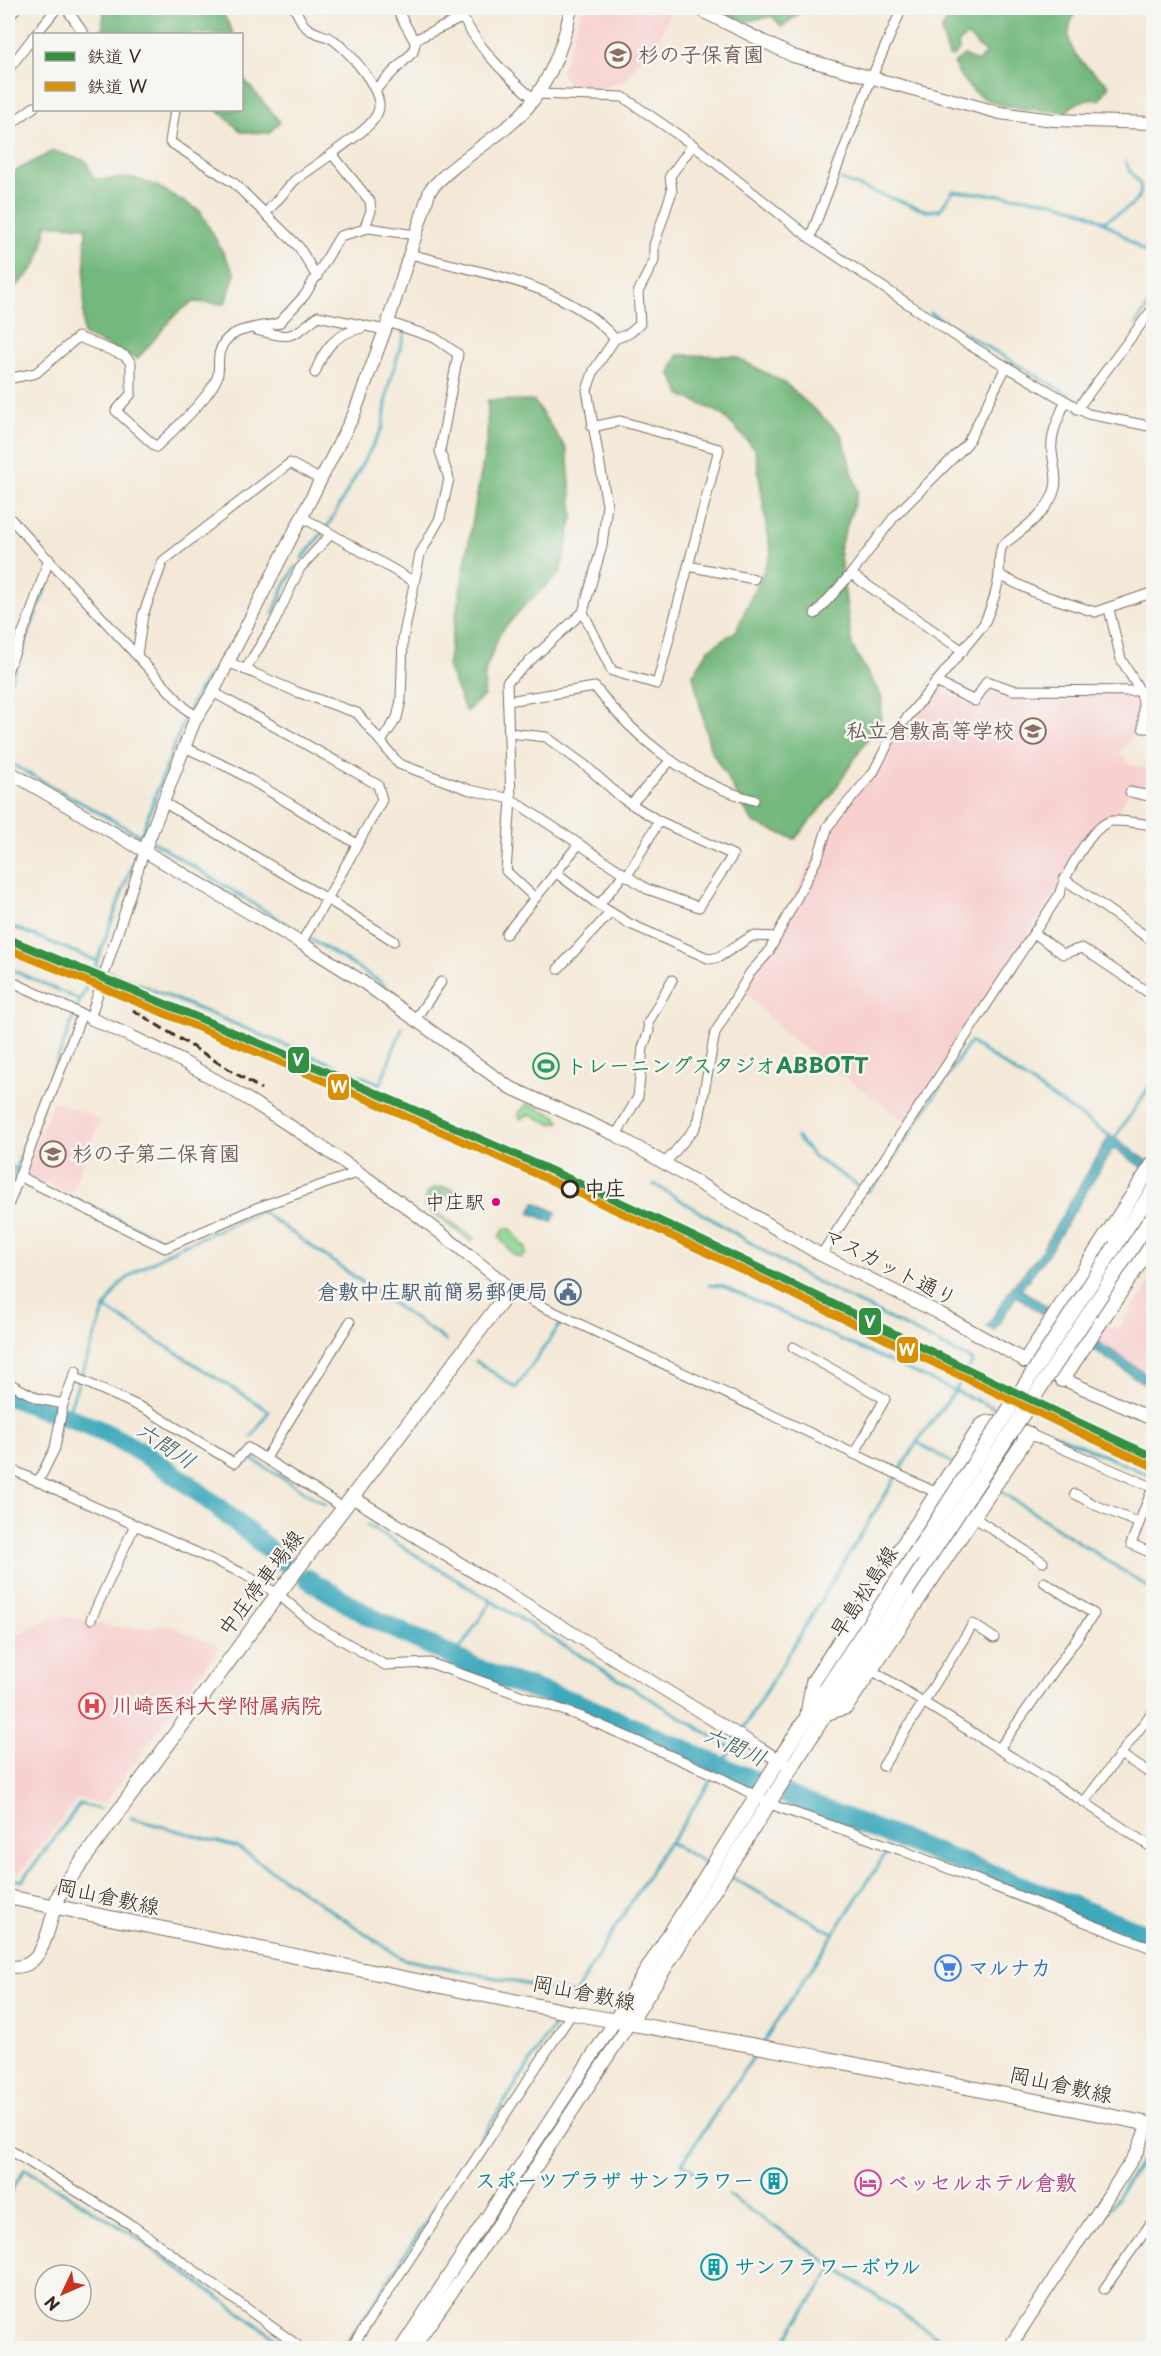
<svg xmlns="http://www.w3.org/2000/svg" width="1161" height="2356" viewBox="0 0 1161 2356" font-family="'Playpen Sans','Klee One',sans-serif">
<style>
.built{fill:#f7d0cf}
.green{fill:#8fd793;stroke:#658058;stroke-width:1.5}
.forest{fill:#73b87d;stroke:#57714e;stroke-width:1.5}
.water{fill:#3ca9bb;stroke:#3c6a6c;stroke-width:1.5}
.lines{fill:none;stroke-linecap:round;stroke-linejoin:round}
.stream{stroke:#3ca9bb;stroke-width:3}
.river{stroke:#3ca9bb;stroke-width:20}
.minor-casing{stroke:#7c6d5f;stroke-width:11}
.tertiary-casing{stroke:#7c6d5f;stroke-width:14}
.secondary-casing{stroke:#7c6d5f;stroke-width:16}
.minor{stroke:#fff;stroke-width:9}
.tertiary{stroke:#fff;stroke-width:12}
.secondary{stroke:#fff;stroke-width:14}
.rail{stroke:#3b2a1e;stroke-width:3;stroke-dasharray:9 4.5;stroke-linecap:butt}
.secondary-bridge-casing{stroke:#7c6d5f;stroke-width:16;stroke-linecap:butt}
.secondary-bridge{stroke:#fff;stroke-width:14}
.rail-1-casing{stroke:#f6f6f2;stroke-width:12}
.rail-2-casing{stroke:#f6f6f2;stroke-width:12}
.rail-1{stroke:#319041;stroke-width:8}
.rail-2{stroke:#d99004;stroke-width:8}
.stop-dot{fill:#f6f6f2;stroke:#3b2a1e;stroke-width:3}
.bus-dot{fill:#e5007d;stroke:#f6f6f2;stroke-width:2}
.labels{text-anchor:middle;stroke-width:5;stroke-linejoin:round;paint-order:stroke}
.bus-label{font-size:20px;fill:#3b2a1e;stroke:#f6f6f2;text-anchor:end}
.education-label{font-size:21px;font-weight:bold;fill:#785e54;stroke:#f6f6f2;text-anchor:start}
.leisure-label{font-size:21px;font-weight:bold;fill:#27864d;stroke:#f6f6f2;text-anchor:start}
.stop-label{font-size:21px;font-weight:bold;fill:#3b2a1e;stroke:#f6f6f2;text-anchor:start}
.street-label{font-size:21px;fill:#3b2a1e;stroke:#f6f6f2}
.service-label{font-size:21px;font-weight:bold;fill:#4e5e75;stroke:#f6f6f2;text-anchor:end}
.health-label{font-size:21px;font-weight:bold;fill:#be3a42;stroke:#f6f6f2;text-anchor:start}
.shop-label{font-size:21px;font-weight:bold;fill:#366cbe;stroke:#f6f6f2;text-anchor:start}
.culture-label{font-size:21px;font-weight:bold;fill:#0d838f;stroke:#f6f6f2;text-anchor:end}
.hotel-label{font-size:21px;font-weight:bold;fill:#b23c85;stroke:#f6f6f2;text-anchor:start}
.water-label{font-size:22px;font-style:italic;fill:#3b5d5d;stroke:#f6f6f2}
.line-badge{stroke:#f6f6f2;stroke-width:2}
.badge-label{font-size:16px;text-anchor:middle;font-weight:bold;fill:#fff}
</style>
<rect width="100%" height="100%" fill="#f6f6f2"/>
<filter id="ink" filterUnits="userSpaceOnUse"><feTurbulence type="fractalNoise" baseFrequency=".0167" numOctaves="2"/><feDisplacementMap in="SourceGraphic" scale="12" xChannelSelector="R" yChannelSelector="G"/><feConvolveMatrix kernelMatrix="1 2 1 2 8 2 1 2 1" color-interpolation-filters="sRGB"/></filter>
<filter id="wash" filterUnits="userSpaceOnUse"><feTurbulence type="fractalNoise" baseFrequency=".008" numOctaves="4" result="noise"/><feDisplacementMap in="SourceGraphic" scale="24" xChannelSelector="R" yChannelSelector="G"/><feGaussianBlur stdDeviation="1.35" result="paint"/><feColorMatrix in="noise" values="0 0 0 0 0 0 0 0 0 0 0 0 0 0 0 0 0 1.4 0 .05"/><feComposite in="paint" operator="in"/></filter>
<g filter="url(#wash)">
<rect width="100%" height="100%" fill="#f4e9d8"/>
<g class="built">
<path d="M582,8H672L659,40L651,42L644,58L642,56L625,80L602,89L570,90L561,71Z"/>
<path d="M989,685L1012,696L1134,694L1142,701L1139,726L1120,753L1131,765L1153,770V792L1133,787L1122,803L1118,818L1108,817L1098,822L1060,880L1059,887L906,1122L783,1032L744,991L830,826L889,742L928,696L939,687L975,707Z"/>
<path d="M53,1100L101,1120L70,1194L25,1173Z"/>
<path d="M1153,1278V1379L1093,1337L1103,1322L1117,1330Z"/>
<path d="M64,1616L114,1627L142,1628L167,1624L220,1647L104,1804L78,1798L19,1874L8,1872V1639L51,1618Z"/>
</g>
<g class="green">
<path d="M527,1104L555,1115L560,1122L551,1124L530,1114L520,1119L519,1113Z"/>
<path d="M505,1228L511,1229L526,1249V1254L521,1258L514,1255L499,1237Z"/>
</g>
<g class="forest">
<path d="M104,8H220L233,32L232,34H99L103,27Z"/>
<path d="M725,8H806L782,27L772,16L739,23L721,14Z"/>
<path d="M954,8H1078C1054,44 1081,63 1109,85L1100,100C1086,98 1075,101 1066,112C1021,108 975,113 954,64L964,55L977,62L986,54L967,35L958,44L959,50L953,57L949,56L941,31Z"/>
<path d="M242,77L280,122L269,133L242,132L217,110H242Z"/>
<path d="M53,151L86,161L94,179L133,178L157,186L200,211L235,274L225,304L193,302L176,314L137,359L83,335L86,227L46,224C43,256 39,267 14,288L8,287V175Z"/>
<path d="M678,355L734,356L785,383L841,434L858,492L839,549L852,646L882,698L881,718L830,797L795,839L753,823L710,748L693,675L709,649L736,631L771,554L755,449L722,414L681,395L670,372Z"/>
<path d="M488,400L534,401L567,450L573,516L560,573L525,605L500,633L485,671L484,696L466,712L447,666L487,439Z"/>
<path d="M444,1187L459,1191L453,1200L441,1193L432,1209L474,1238L471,1242L424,1206L427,1193L433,1188Z"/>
</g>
<g class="water">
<path d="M1110,1135L1149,1162L1145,1169L1113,1148L1050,1251L1021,1289L1153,1379V1390L1016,1296L994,1331L987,1327L1012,1287L1039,1255Z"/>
<path d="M535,1202L556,1212L552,1222L530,1213Z"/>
</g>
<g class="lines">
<g class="stream">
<path d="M841,180L927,211L940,210L953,191C995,196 1045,195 1085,212C1110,223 1132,243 1154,259"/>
<path d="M1103,222C1116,214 1149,201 1139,183C1134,175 1128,171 1126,162"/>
<path d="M930,313L1079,401"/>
<path d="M1136,324L1154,298"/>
<path d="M302,559L329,524L383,427L388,388L405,332"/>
<path d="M273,614L284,587L296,566"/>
<path d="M8,687L50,577"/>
<path d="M8,762L141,836C153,804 191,687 213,672"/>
<path d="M152,841L379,981L403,1004"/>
<path d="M138,844L141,836L146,838"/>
<path d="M8,925L97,961"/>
<path d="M95,966L380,1084L402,1028"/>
<path d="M95,967L137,851"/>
<path d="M8,968L80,1000L90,979"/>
<path d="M797,1137L814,1157L868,1192L879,1180L970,1042L1113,1138"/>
<path d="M1114,1139L1154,1080"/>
<path d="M8,1166L17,1170"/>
<path d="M654,1184L803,1275L973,1361L955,1391L722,1286L709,1285"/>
<path d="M8,1190L80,1000"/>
<path d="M74,1198L168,1243"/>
<path d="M105,1308L269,1411L252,1437"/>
<path d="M476,1361L516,1388L561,1323"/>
<path d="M66,1418L105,1308L119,1285L138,1270L177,1248L261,1211L446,1341"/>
<path d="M1024,1421L1154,1477"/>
<path d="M917,1442L952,1463"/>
<path d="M250,1458L326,1505"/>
<path d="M997,1489L1154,1591"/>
<path d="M367,1525L731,1748"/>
<path d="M454,1658L491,1602"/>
<path d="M740,1734L917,1442L955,1391L1001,1411"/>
<path d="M131,1818L237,1847L403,1959L574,1994"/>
<path d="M892,1841L894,1835"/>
<path d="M670,1843L708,1864"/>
<path d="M729,1876L833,1933"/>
<path d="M8,1878L22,1881L80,1804L99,1809"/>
<path d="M572,1998L666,1846L674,1838L737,1740"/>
<path d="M762,2044L888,1850"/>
<path d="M700,2177L682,2163L758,2050"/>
<path d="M8,2195L25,2169L130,2233L289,2348"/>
<path d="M728,2195L953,2348"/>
<path d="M344,2348L554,2026"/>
<path d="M779,2348L834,2268"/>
<path d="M1018,2348L1149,2149"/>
</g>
<g class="river">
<path d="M8,1395C36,1409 68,1415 97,1429C165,1460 226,1513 282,1561"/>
<path d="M308,1579L370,1617L494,1676L575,1702L794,1798L1154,1937"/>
</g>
</g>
</g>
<g filter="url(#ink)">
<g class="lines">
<g class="minor-casing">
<g id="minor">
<path d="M66,8L84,34"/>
<path d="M294,8C298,13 301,23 306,27C313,34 327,35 335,41C350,53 388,94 377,114C369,130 346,142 332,154L370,201L371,211L364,229"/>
<path d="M396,8L414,40L462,18"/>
<path d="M458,8C475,45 503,73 534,99"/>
<path d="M8,19L16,8"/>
<path d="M36,34L57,8"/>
<path d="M8,70L34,36"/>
<path d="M375,90L413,52L416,40"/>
<path d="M537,94L623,97L693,145L810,238L966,343L1088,414L1154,427"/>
<path d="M175,110L170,142L234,183L299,247L317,277"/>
<path d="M8,126L34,107"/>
<path d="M265,214L295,180L332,154"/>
<path d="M810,238L871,79L902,8"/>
<path d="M410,254C478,273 567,283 615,339"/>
<path d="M256,330C291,339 290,339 318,316L385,330"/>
<path d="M315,373C324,348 335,334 362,328"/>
<path d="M8,379L36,373L78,337L125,356L131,363V394L116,411L156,447C170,434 210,396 217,378C220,370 217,359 220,351C227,326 260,328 279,323L305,295L340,236L369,228L415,235"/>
<path d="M1077,409L1154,307"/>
<path d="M8,516L187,710L197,716"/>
<path d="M302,517L413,581"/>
<path d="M688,566L754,579"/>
<path d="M851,574L963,651"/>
<path d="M999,575L1036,593L1095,612L1154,592"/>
<path d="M583,612L612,671L657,684L719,449L620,421L592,427"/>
<path d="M815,614L851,574L894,517L967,444L1006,367"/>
<path d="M137,655L143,615L163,561L290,463L321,480"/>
<path d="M228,662L297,692L357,713L399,764L470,790L511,799L647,889L699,907L733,855L659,821L623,799L586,766L546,737L510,733"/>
<path d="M8,669L30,615L49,559"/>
<path d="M245,670L274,623L300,568L331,534"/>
<path d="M936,682L975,701L987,681L1013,690L1140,691L1121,659L1109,609"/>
<path d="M1140,691L1143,701V728H1154"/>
<path d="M508,701L595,687C635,738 691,784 754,800"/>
<path d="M382,740L397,718L401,700L403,639L420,554L440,518L449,479L440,451L458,354L435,338L388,322"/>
<path d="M184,747L234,770L357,844"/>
<path d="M1130,792L1154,797"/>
<path d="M163,802L327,899L382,800L378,785L213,692"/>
<path d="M631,804L671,760"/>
<path d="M555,872L599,905L630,924L710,959L719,957L752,936L777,937"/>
<path d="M627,876L659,821"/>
<path d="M1064,879L1154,942"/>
<path d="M535,898L506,871L511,799L507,682L583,612L602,546L607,505L587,390L594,370L615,339L630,333L640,324L638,292L654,261V245L672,191L670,176L693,145"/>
<path d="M599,905L624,874"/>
<path d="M1034,933L1063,954L1082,948L1152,995"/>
<path d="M506,934L579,844"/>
<path d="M301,943L327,899L394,941"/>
<path d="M558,969L610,913"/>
<path d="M8,980L90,1018L145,849"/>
<path d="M414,1021L441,982"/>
<path d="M616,1135L638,1097L643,1047L649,1031L648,1023L672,980"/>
<path d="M666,1162L695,1128L699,1119L715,1033L750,973L768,953L818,857L828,826L873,773L892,736L984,624C991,608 997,593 999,576C1000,565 998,557 1002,546C1020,531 1050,512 1055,488C1058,476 1053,464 1052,451C1050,434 1059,418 1065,402"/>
<path d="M19,1176L165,1248L256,1208L359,1172"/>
<path d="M8,1206L82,1014"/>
<path d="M821,1255L1059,895C1064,877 1092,824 1112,821C1124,820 1141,824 1154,825"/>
<path d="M511,1289L535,1303L937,1493L954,1504"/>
<path d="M793,1347L885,1399L854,1454"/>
<path d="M74,1377L147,1410L234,1463L248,1448L344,1508"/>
<path d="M8,1383L39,1399L63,1404"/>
<path d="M1029,1434L1154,1488"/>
<path d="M266,1458L350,1322"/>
<path d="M8,1468L242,1573L278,1594L312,1623L385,1665L430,1663L582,1717L717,1776L778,1807L901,1850L1154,1949"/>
<path d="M38,1482L55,1448L63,1404L76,1371"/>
<path d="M1153,1487L1131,1544L1154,1554"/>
<path d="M1075,1494L1095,1505L1139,1523"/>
<path d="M970,1515L1043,1562"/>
<path d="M91,1619L135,1525"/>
<path d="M870,1669L1084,1802L1154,1849"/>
<path d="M999,1749L1094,1614L1044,1582"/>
<path d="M1120,1754L1154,1776"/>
<path d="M883,1766L973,1624L994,1638"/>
<path d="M1084,1802L1154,1710"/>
<path d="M8,2149L133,2226L301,2348"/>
<path d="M1104,2289L1154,2219"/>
<path d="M351,2348L572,2013"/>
</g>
</g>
<g class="tertiary-casing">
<g id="tertiary">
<path d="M696,8L793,56L1000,113L1053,120L1154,123"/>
<path d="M8,771L301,943L360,980L509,1087L616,1135L821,1255L939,1313L1033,1365"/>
<path d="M145,849L194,722L213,692L354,414L388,322L430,190C453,164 484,146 511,124C545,95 563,50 571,8"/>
<path d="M90,1018C123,1033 157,1047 189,1065C303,1128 410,1206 511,1289"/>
<path d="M1054,1375L1154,1420"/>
<path d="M352,1497L785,1764"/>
<path d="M8,1966C42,1973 47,1933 55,1907"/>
<path d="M401,2348L615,2021"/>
<path d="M413,2348L489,2239L629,2024"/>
<path d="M1009,2348L1137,2152L1148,2124"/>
</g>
</g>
<g class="secondary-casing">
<g id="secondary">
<path d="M1116,1245L1154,1189"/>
<path d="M1025,1361L1154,1162"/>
<path d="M1062,1380L1154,1241"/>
<path d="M807,1717L813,1682L981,1426C994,1416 1016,1429 1029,1434L846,1707L826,1713"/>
<path d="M8,1897L572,2013L823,2058L1154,2125"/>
<path d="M55,1907L61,1890L278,1594L511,1289"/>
<path d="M615,2021L779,1760L915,1554"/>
<path d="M629,2024L826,1713L907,1591"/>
</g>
</g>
<use href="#minor" class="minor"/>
<use href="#tertiary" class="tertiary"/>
<use href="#secondary" class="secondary"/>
<path class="rail" d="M133,1010L261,1089"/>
<g class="secondary-bridge-casing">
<g id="secondary-bridge">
<path d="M915,1554L1116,1245"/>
<path d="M907,1591L1148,1223"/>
</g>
</g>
<use href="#secondary-bridge" class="secondary-bridge"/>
<g class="rail-1-casing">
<path id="rail-1" d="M8,939C230,1030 452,1123 669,1225C831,1301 990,1383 1154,1457"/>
</g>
<g class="rail-2-casing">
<path id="rail-2" d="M8,949C227,1038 446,1131 661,1231C825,1308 986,1391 1150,1465"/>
</g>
<use href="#rail-1" class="rail-1"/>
<use href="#rail-2" class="rail-2"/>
</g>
</g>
<defs>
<g id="school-ring" transform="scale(1.35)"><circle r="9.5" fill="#f6f6f2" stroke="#8d6e63" stroke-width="1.5"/><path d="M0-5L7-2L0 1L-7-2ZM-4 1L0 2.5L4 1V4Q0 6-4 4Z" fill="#8d6e63"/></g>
<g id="stadium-ring" transform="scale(1.35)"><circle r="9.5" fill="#f6f6f2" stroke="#2e9e5b" stroke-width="1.5"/><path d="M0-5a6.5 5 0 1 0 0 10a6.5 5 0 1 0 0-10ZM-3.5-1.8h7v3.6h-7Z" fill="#2e9e5b"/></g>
<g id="civic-ring" transform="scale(1.35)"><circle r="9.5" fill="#f6f6f2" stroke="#5c6f8a" stroke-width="1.5"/><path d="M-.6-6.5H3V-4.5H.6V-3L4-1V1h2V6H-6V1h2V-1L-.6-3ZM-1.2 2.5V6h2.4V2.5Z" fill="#5c6f8a"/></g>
<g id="hospital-ring" transform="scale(1.35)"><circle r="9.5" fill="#f6f6f2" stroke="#e0444e" stroke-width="1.5"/><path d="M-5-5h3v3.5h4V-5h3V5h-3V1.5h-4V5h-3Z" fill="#e0444e"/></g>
<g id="supermarket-ring" transform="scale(1.35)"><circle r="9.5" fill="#f6f6f2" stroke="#3f7fe0" stroke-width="1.5"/><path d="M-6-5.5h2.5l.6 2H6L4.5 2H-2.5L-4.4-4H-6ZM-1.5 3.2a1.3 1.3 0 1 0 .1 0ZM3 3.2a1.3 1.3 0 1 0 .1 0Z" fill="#3f7fe0"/></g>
<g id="building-ring" transform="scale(1.35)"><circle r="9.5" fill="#f6f6f2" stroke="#0f9aa8" stroke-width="1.5"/><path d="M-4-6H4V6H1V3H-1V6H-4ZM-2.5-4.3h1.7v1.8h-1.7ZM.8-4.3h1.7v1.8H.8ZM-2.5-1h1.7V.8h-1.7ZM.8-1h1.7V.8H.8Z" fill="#0f9aa8"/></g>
<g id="hotel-ring" transform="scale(1.35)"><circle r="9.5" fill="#f6f6f2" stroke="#d1479c" stroke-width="1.5"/><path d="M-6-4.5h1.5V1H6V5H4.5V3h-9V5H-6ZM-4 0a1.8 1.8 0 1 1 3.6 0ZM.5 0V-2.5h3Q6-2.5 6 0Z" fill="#d1479c"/></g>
</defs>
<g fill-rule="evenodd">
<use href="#school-ring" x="618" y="55"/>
<use href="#school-ring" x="1033" y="731"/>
<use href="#stadium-ring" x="546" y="1066"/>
<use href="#school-ring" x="53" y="1154"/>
<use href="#civic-ring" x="568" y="1292"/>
<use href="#hospital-ring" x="92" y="1706"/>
<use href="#supermarket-ring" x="948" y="1968"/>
<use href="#building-ring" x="774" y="2181"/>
<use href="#hotel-ring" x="868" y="2183"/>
<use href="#building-ring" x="714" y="2267"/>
</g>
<circle class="stop-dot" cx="570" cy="1189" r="8"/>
<circle class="bus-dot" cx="496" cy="1202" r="5"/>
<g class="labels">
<g class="bus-label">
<text x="485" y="1209">中庄駅</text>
</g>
<g class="education-label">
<text x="638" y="62">杉の子保育園</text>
<text x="1014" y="738" text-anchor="end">私立倉敷高等学校</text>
<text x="72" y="1161">杉の子第二保育園</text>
</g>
<g class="leisure-label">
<text x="566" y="1073">トレーニングスタジオABBOTT</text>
</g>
<g class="stop-label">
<text x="584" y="1196">中庄</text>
</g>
<g class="street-label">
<text transform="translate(890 1267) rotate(27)" y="7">マスカット通り</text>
<text transform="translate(261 1583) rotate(-53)" y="7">中庄停車場線</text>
<text transform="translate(864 1592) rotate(-57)" y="7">早島松島線</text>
<text transform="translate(108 1897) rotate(12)" y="7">岡山倉敷線</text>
<text transform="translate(584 1993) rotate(11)" y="7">岡山倉敷線</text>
<text transform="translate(1061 2085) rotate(12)" y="7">岡山倉敷線</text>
</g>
<g class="service-label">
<text x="548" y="1299">倉敷中庄駅前簡易郵便局</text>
</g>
<g class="health-label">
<text x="112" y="1713">川崎医科大学附属病院</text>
</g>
<g class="shop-label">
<text x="968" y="1975">マルナカ</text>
</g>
<g class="culture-label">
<text x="754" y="2188">スポーツプラザ サンフラワー</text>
<text x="734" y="2274" text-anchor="start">サンフラワーボウル</text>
</g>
<g class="hotel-label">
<text x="888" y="2190">ベッセルホテル倉敷</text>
</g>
<g class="water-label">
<text transform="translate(166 1445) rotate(34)" y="8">六間川</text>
<text transform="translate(735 1746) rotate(24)" y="8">六間川</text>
</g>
</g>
<g class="line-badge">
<rect x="287" y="1046" width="23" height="28" rx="6" fill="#319041"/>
<rect x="327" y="1073" width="23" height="28" rx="6" fill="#d99004"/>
<rect x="858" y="1307" width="24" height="29" rx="6" fill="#319041"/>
<rect x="896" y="1336" width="23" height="28" rx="6" fill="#d99004"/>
</g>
<g class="badge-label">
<text x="298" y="1066">V</text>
<text x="339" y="1093">W</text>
<text x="870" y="1328">V</text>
<text x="907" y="1356">W</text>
</g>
<rect width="1161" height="2356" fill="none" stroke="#f6f6f2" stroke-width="30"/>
<rect x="33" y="33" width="210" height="78" fill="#f6f6f2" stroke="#aba49d" stroke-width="1.5"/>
<rect x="45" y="52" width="30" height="9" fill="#319041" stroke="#aba49d" stroke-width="1.5"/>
<text x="87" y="63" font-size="18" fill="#3b2a1e">鉄道 V</text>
<rect x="45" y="82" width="30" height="9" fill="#d99004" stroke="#aba49d" stroke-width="1.5"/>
<text x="87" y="93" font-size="18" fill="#3b2a1e">鉄道 W</text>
<g transform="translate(63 2293) rotate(226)"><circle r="28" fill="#f6f6f2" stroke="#aba49d" stroke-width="1.5"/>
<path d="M0-4.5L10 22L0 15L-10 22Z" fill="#c8321e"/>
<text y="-9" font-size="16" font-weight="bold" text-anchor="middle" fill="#3b2a1e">N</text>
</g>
</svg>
